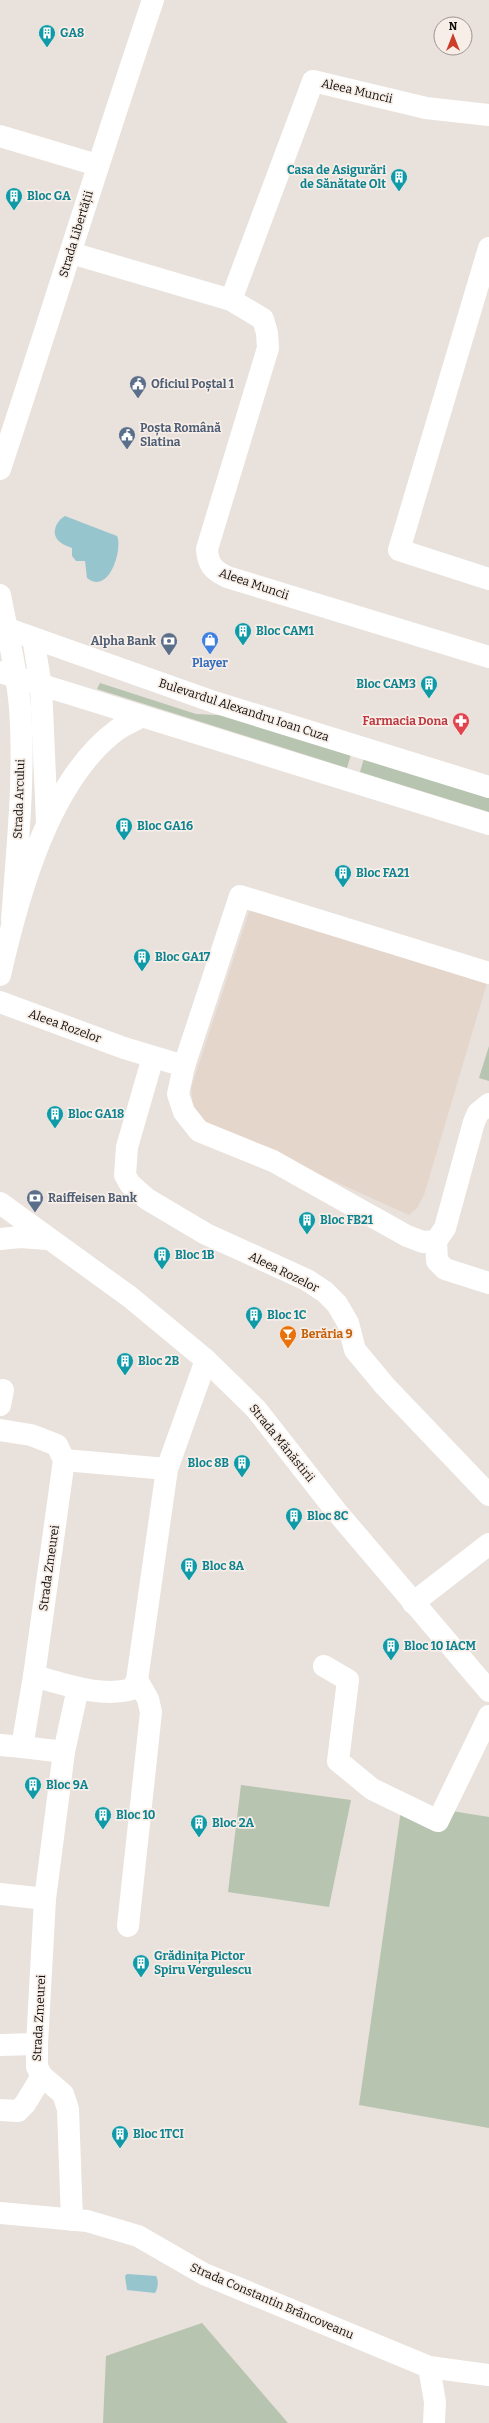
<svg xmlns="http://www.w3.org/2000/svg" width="489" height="2423" viewBox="0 0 489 2423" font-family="Bitter,serif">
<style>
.built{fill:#e5d6cb}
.green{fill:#b7c4b0}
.water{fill:#97c5ce}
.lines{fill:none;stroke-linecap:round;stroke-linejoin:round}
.minor{stroke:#fff;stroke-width:22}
.major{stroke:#fff;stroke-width:22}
.labels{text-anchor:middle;stroke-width:3.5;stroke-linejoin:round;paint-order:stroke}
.culture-label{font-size:12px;font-weight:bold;fill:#0d838f;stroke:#f7eee8;text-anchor:start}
.street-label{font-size:12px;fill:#110e0c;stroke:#f7eee8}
.service-label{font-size:12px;font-weight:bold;fill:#4e5e75;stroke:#f7eee8;text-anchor:start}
.shop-label{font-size:12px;font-weight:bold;fill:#366cbe;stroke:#f7eee8}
.health-label{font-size:12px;font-weight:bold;fill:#be3a42;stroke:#f7eee8;text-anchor:end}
.food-label{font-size:12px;font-weight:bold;fill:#c56008;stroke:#f7eee8;text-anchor:start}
</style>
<rect width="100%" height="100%" fill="#e9e1db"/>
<path class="built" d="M250,909L487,983L424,1195L417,1208L409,1215L204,1122L193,1109L191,1088Z"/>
<g class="green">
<path d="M100,683L196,714L237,716L352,751L347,768L97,689Z"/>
<path d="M365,755L489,793V812L360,772Z"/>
<path d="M489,1046V1081L479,1078Z"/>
<path d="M241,1785L351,1800L329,1907L228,1892Z"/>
<path d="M402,1803L489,1817V2128L359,2105Z"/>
<path d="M202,2323L288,2423H103L106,2356Z"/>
</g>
<g class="water">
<path d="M65,516L117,536C123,547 110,596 87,578L85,561H76L72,556V548C68,546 63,545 60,542C50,534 56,521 65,516Z"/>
<path d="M127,2274L156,2276C159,2281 158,2288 155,2293L127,2290L125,2276Z"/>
</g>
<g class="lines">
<g class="minor">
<path d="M0,136L97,165"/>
<path d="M489,248L399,550L489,579"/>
<path d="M71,253L231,300L263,319L267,333L268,348L207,549C208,565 213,570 227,577L489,657"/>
<path d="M231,300L313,81L426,108L489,115"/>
<path d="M0,469C52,313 100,156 153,0"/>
<path d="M0,595C7,632 17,670 20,708C25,779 17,850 12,920"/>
<path d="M33,638L41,686L47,822"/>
<path d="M0,975C18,896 49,780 117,730C124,725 133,721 141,717"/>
<path d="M0,1002L124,1048L184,1066L178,1094L184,1112L199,1131L273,1161L407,1236L423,1242L436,1241L445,1228L474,1122L478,1113L489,1104"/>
<path d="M153,1057L127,1147L125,1175L130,1184L147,1199L206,1234L307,1280L325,1292L337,1304L348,1323L355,1350L385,1386L489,1495"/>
<path d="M184,1066L240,896L489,973"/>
<path d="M0,1203L130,1297L206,1360L256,1409L336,1511L489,1691"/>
<path d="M0,1239L20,1237L48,1239"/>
<path d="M436,1241L437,1261L445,1269L489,1283"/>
<path d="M0,1405L3,1390"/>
<path d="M0,1430L31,1435L57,1445L64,1460L34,1676L22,1747L64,1752"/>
<path d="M64,1460L167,1469"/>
<path d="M413,1603L489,1544"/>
<path d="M324,1666L348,1680L338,1761L372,1789L438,1821L489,1716"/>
<path d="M34,1676C64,1684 101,1698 132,1689L137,1680L167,1469L206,1360"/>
<path d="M0,1745L22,1747"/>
<path d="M0,1894L45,1899"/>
<path d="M128,1926L151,1712L148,1699L137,1680"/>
<path d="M0,2045L37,2044"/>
<path d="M0,2110L18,2111L25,2104L42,2076"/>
<path d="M0,2213L87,2221L138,2236L204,2274L429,2367L489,2375"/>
<path d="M72,2220L68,2109L63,2094L42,2076L37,2067V2044L45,1899L64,1752L78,1688"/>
<path d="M429,2367L435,2402L434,2423"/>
</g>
<g class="major">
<path d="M0,626L214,702L489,787"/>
<path d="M0,672L489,824"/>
</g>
</g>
<defs>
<g id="building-pin" transform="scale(0.9)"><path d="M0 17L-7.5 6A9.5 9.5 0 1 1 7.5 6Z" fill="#0f9aa8" stroke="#f7eee8"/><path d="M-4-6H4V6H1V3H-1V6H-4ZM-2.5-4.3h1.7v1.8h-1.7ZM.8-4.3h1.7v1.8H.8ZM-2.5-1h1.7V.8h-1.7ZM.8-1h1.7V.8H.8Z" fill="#fff"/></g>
<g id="civic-pin" transform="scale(0.9)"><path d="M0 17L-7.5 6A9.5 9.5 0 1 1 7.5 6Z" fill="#5c6f8a" stroke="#f7eee8"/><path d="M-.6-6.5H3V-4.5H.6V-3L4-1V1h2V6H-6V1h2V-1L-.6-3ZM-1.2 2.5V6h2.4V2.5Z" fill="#fff"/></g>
<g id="shop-pin" transform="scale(0.9)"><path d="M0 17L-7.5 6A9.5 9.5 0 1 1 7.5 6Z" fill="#3f7fe0" stroke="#f7eee8"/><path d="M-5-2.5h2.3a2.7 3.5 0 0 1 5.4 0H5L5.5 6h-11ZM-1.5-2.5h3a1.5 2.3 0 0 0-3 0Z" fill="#fff"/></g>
<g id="bank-pin" transform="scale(0.9)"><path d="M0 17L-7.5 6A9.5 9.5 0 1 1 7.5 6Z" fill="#5c6f8a" stroke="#f7eee8"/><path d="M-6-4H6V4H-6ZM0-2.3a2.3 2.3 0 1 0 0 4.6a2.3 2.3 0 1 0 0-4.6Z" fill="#fff"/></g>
<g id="pharmacy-pin" transform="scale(0.9)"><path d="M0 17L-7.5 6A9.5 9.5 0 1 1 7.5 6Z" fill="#e0444e" stroke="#f7eee8"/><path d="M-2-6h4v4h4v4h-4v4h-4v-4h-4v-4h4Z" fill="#fff"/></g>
<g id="bar-pin" transform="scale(0.9)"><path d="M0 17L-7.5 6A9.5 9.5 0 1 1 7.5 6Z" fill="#e8710a" stroke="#f7eee8"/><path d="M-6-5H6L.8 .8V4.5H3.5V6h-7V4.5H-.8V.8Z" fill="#fff"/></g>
</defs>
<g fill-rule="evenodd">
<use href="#building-pin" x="47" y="33"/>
<use href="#building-pin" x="399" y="177"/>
<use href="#building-pin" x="14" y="196"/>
<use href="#civic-pin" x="138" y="384"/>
<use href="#civic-pin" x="127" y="435"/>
<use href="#building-pin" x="243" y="631"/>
<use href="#shop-pin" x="210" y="640"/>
<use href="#bank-pin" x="169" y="641"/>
<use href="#building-pin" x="429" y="684"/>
<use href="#pharmacy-pin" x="461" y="721"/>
<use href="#building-pin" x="124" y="826"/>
<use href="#building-pin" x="343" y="873"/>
<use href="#building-pin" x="142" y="957"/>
<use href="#building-pin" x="55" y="1114"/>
<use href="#bank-pin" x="35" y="1198"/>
<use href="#building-pin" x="307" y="1220"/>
<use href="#building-pin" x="162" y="1255"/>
<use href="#building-pin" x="254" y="1315"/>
<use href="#bar-pin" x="288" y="1334"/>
<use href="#building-pin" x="125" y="1361"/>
<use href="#building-pin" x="242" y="1463"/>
<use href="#building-pin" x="294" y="1516"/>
<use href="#building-pin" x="189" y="1566"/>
<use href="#building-pin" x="391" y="1646"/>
<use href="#building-pin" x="33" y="1785"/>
<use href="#building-pin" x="103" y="1815"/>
<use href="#building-pin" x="199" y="1823"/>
<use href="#building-pin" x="141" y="1963"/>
<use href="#building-pin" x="120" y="2134"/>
</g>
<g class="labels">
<g class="culture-label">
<text x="60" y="37">GA8</text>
<text x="386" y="174" text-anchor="end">Casa de Asigurări<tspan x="386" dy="14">de Sănătate Olt</tspan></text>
<text x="27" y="200">Bloc GA</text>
<text x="256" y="635">Bloc CAM1</text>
<text x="416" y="688" text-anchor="end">Bloc CAM3</text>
<text x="137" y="830">Bloc GA16</text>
<text x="356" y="877">Bloc FA21</text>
<text x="155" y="961">Bloc GA17</text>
<text x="68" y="1118">Bloc GA18</text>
<text x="320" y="1224">Bloc FB21</text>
<text x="175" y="1259">Bloc 1B</text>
<text x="267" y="1319">Bloc 1C</text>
<text x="138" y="1365">Bloc 2B</text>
<text x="229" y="1467" text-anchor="end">Bloc 8B</text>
<text x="307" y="1520">Bloc 8C</text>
<text x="202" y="1570">Bloc 8A</text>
<text x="404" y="1650">Bloc 10 IACM</text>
<text x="46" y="1789">Bloc 9A</text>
<text x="116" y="1819">Bloc 10</text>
<text x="212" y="1827">Bloc 2A</text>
<text x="154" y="1960">Grădinița Pictor<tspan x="154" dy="14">Spiru Vergulescu</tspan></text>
<text x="133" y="2138">Bloc 1TCI</text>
</g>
<g class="street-label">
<text transform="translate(357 91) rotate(13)" y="4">Aleea Muncii</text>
<text transform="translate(76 234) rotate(-73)" y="4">Strada Libertății</text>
<text transform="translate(254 584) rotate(19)" y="4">Aleea Muncii</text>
<text transform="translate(244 710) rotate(18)" y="4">Bulevardul Alexandru Ioan Cuza</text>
<text transform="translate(19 799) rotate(-88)" y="4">Strada Arcului</text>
<text transform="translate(65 1026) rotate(20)" y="4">Aleea Rozelor</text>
<text transform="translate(284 1272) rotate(26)" y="4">Aleea Rozelor</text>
<text transform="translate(282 1443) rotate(51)" y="4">Strada Mănăstirii</text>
<text transform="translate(49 1568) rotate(-82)" y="4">Strada Zmeurei</text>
<text transform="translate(39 2018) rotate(-87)" y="4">Strada Zmeurei</text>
<text transform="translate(272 2301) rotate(23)" y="4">Strada Constantin Brâncoveanu</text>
</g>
<g class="service-label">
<text x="151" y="388">Oficiul Poștal 1</text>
<text x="140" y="432">Poșta Română<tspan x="140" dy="14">Slatina</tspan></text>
<text x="156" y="645" text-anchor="end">Alpha Bank</text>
<text x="48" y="1202">Raiffeisen Bank</text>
</g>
<g class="shop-label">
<text x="210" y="667">Player</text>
</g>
<g class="health-label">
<text x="448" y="725">Farmacia Dona</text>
</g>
<g class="food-label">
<text x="301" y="1338">Berăria 9</text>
</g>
</g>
<g transform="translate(453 36)"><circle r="19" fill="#f7eee8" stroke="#9b9490"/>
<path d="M0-3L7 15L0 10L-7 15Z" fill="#cb3f2a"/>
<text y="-6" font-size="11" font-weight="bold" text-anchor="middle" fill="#110e0c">N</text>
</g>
</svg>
